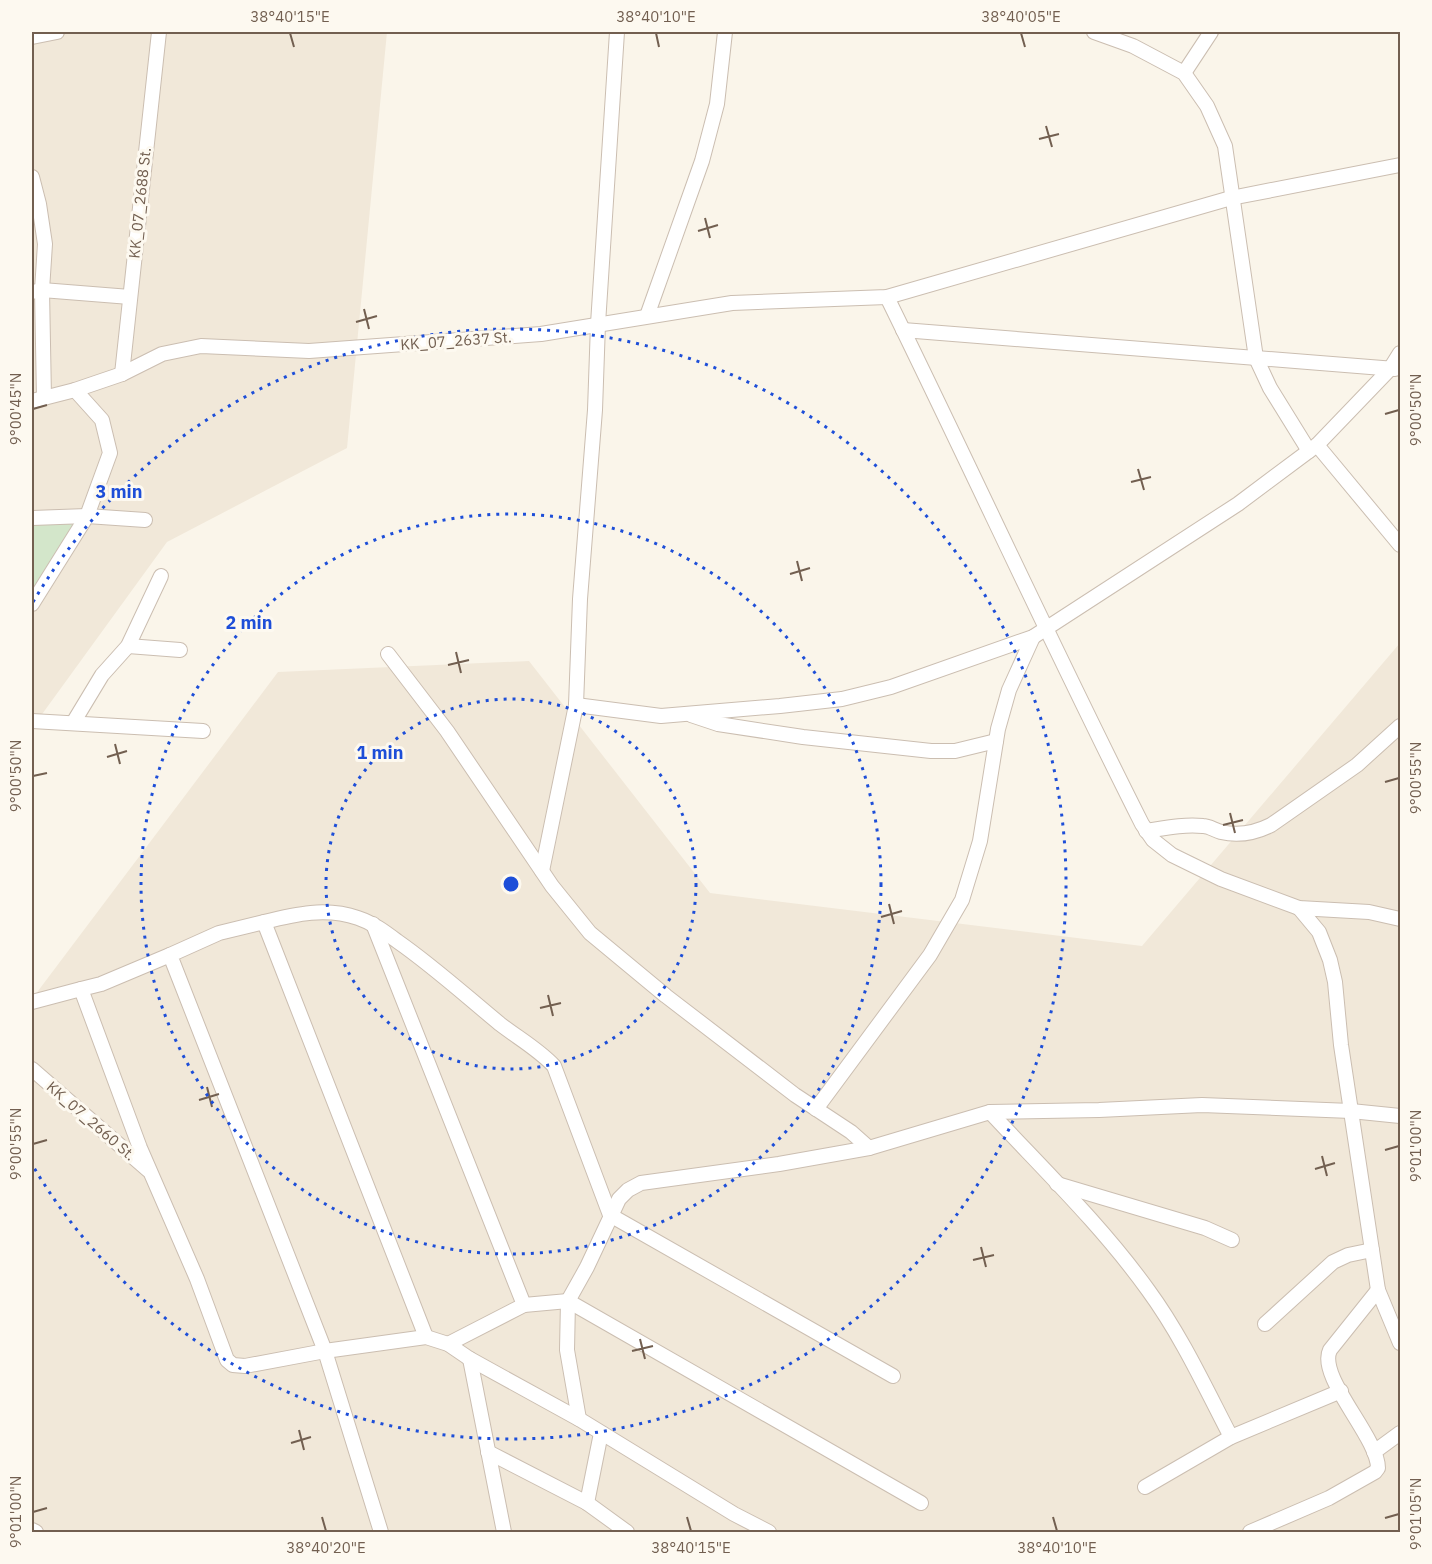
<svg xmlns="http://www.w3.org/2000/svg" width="1432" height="1564" viewBox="0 0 1432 1564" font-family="'IBM Plex Sans',sans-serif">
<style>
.residential{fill:#f1e8d9}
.green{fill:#d3e6ca}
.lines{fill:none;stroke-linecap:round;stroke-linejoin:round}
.minor-casing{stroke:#cbbeb1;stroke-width:16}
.minor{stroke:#fff;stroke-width:14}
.ticks{fill:none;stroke:#725f50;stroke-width:2}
.ring{fill:none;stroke:#1d4ed8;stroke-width:3;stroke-dasharray:3 6}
.labels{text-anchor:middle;stroke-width:6;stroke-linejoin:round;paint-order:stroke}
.street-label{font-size:15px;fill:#725f50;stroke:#fdf9f0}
.centre{fill:#1d4ed8;stroke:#fdf9f0;stroke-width:3}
.ring-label{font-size:18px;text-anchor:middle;font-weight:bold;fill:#1d4ed8;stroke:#fdf9f0;stroke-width:6;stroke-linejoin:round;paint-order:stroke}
.neatline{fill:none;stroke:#725f50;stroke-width:2}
.ticks-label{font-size:15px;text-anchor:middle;fill:#725f50}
</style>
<rect width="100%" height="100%" fill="#faf5ea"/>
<g class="residential">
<path d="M32,32H387L347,448L167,542L32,728Z"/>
<path d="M1400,643V1532H32V999L278,672L529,661L710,893L1142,946Z"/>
</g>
<path class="green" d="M87,516L32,604V518Z"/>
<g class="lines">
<g class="minor-casing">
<g id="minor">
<path d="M1094,32L1133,46L1184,73L1207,106L1225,146L1256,358L1270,388L1309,451"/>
<path d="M32,37L57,32"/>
<path d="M1184,73L1211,32"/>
<path d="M32,177L39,204L45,244L42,290L44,398"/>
<path d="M32,292L42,290L130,297"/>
<path d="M887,297C973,472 1054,650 1142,824L1153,840L1172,855L1221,879L1299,908L1369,912L1400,919"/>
<path d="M647,316L702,161L717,104L725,32"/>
<path d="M903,330L1395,369"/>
<path d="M122,374L159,32"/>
<path d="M32,401L75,390L122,374L162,354L201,346L309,351L541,334L732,303L887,297L1231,198L1400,165"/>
<path d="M1317,445L1400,545"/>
<path d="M32,518L87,516L145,520"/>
<path d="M32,604L87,516L110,453L102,420L75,390"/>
<path d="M128,646L180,650"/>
<path d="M388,654L447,731L552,886L590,933L666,996L795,1095L851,1132L869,1148L990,1112L1099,1110L1202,1105L1351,1111L1400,1116"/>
<path d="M576,705L661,716L780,706L842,699L891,687L1033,637L1238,504L1317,445L1390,369L1400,353"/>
<path d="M691,715L718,724L803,737L931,751H955L996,741"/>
<path d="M32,721L203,731"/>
<path d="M73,723L102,675L128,646L161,576"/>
<path d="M1146,831C1165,828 1184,824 1203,826C1209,826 1214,830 1221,832C1238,836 1255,833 1271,825L1357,765L1400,726"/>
<path d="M542,871L576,705L580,599L595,410L598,324L617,32"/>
<path d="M1299,908L1319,932L1330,960L1335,982L1341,1045L1378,1290L1400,1343"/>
<path d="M264,922C296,914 326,907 358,918C373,923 385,932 397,941C433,966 466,996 500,1024C518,1038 538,1049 554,1066L610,1215L893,1376"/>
<path d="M373,924L524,1305"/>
<path d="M170,955L101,984L81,989L140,1148L197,1279L227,1360L233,1365L245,1366L325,1351L426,1337L448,1344L470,1359L579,1419L734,1514L769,1532"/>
<path d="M32,1002L81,989"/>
<path d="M32,1069L148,1170"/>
<path d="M816,1109L930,955L962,900L980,841L998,729L1009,690L1033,637"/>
<path d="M990,1112C1044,1170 1102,1226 1148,1290C1181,1335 1205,1387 1231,1437"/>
<path d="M1057,1184L1205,1228L1232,1240"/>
<path d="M1265,1324L1333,1262L1348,1255L1372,1250"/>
<path d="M448,1344L524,1305L568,1301L921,1503"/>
<path d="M470,1359L504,1532"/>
<path d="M579,1419L567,1350L568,1301L587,1267L619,1199L628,1190L641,1183L779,1164L869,1148"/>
<path d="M488,1452L587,1503L627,1532"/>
<path d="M1374,1452L1400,1433"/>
<path d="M1145,1487L1231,1437L1341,1391"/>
<path d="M587,1503L601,1433"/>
<path d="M32,1530L36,1532"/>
<path d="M381,1532L325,1351L170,955L219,933L264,922L426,1337"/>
<path d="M1250,1532L1329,1498L1375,1472L1378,1468C1378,1437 1317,1377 1330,1350L1378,1290"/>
</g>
</g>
<use href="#minor" class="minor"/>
</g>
<path class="ticks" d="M290,33L294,47M656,33L659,47M1021,33L1025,47M1046,126L1052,147M1039,139L1059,134M705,218L710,238M698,231L718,225M364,309L369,329M356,322L377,316M33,409L47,405M1385,414L1399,410M1138,469L1144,490M1131,482L1151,477M797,561L802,581M790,574L810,568M456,652L461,673M448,665L469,660M115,744L120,764M107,757L127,751M33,776L47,773M1385,782L1399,778M1230,813L1235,833M1223,825L1243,820M889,904L894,924M881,917L902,911M548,995L553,1016M540,1008L561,1003M207,1087L212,1107M199,1100L219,1094M33,1144L47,1140M1385,1150L1399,1146M1322,1156L1327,1176M1315,1169L1335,1163M981,1247L986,1267M973,1260L994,1255M640,1339L645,1359M632,1351L653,1346M299,1430L304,1450M291,1443L311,1437M33,1512L47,1508M322,1517L326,1531M687,1517L691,1531M1053,1517L1057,1531M1385,1518L1399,1514"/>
<g class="ring">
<circle cx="511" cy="884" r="185"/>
<circle cx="511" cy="884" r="370"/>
<path d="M33 602A555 555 0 1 1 33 1166"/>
</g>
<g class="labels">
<g class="street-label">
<text transform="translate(140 203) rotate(-84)" y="5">KK_07_2688 St.</text>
<text transform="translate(456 341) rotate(-4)" y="5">KK_07_2637 St.</text>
<text transform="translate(91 1121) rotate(41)" y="5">KK_07_2660 St.</text>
</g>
</g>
<circle cx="511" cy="884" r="9" class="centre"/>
<g class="ring-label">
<text x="119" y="498">3 min</text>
<text x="249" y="629">2 min</text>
<text x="380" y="759">1 min</text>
</g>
<rect width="1432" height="1564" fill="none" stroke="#fdf9f0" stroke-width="66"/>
<rect x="33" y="33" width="1366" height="1498" class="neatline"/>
<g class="ticks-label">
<text x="290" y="22">38°40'15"E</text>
<text x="656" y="22">38°40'10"E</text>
<text x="1021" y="22">38°40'05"E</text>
<text transform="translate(16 409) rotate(-90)" y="5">9°00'45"N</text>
<text transform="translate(1416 410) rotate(-90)" y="5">9°00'50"N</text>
<text transform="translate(16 776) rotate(-90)" y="5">9°00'50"N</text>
<text transform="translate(1416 778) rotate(-90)" y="5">9°00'55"N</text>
<text transform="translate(16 1144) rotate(-90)" y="5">9°00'55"N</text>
<text transform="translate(1416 1146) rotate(-90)" y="5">9°01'00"N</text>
<text transform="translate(16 1512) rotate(-90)" y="5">9°01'00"N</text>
<text transform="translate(1416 1514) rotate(-90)" y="5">9°01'05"N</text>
<text x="326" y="1553">38°40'20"E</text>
<text x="691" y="1553">38°40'15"E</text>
<text x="1057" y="1553">38°40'10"E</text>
</g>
</svg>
